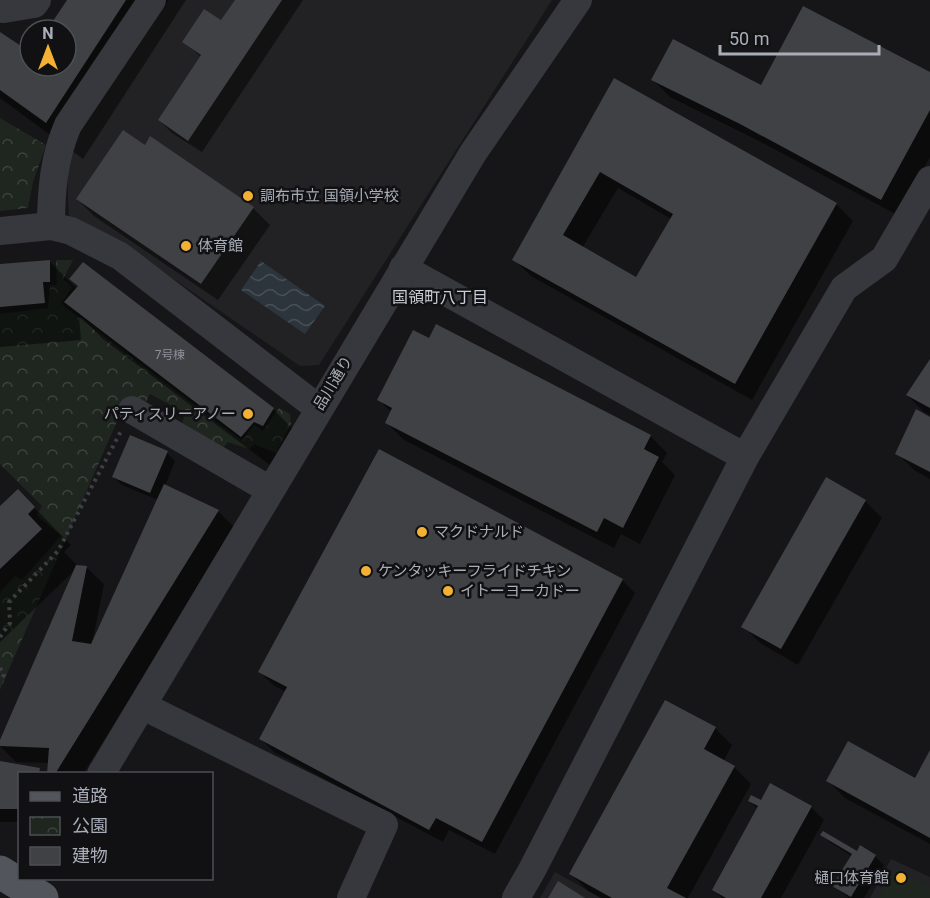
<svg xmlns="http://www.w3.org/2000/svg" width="930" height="898" viewBox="0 0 930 898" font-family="Roboto,'Noto Sans JP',sans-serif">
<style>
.built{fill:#222225}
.park{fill:url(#park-crowns)}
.pitch{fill:#1e261f}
.water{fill:url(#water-waves)}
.shadow{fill:#0007;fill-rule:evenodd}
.building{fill:#404145;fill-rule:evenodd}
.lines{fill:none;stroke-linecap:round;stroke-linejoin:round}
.path{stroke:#3d3f44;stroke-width:4;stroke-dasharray:3 4.5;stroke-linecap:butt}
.minor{stroke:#37383d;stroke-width:28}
.major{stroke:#53555c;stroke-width:33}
.poi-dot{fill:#f2b134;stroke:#111113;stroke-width:2}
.labels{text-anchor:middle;stroke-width:5;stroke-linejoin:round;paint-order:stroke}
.number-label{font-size:12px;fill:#8e929b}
.poi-label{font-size:15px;fill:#a8adb8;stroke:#111113;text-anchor:start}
.street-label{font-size:15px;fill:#a8adb8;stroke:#111113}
.neighbourhood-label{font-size:16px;fill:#c9ccd4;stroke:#111113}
</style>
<defs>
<pattern id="park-crowns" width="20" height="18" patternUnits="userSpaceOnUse" patternTransform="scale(1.5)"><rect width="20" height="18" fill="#1e261f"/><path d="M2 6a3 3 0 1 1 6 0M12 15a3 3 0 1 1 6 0" fill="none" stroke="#3c433d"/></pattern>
<pattern id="water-waves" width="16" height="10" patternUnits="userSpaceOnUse" patternTransform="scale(1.5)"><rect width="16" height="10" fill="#2c353c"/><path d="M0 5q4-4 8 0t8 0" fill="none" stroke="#485056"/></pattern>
</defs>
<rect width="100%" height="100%" fill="#161618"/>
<g class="built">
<path d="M169,0H552L319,365L300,366L111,236L69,222L67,169L80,125Z"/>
<path d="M891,859L930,877V898H870Z"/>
<path d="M555,872L601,898H540Z"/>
</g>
<g class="park">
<path d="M0,118L46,145L33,182L28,208L0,211Z"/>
<path d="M56,260H73L63,279L72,287L61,304L242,441L254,425L263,431L279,408L290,414L291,424L276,453L254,444L249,449L228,442L222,449L180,428L186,413L150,394L143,408L121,412L0,690V592L15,576L22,580L61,536L37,515L42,506L0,464V314L48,308L50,285H57Z"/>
</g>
<path class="pitch" d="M895,868L930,887V898H878Z"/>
<path class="water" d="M261,261L325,306L305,334L241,290Z"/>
<g class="shadow">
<path d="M69,0H186L83,159L0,98V34L30,54V66H66V30H49Z"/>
<path d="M236,0H303L202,152L172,133L159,120L201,57L184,42L222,22Z"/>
<path d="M930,74V157L899,216L759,141L670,97L653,80L762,87Z"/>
<path d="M614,80L836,204L853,221L752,400L531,276L514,259ZM618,188L671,219L636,279L582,248Z"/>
<path d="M145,147L253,208L270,225L218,300L94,216L77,199Z"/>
<path d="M50,262L78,290L83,264L273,409L310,446L279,472L103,339L82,318H79L81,340L0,347V265Z"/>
<path d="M930,362V415L924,412L907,395Z"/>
<path d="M378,399L650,436L667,453L662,462L675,475L640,544L621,534L614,548L404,440L387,423L392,413Z"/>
<path d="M930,419V479L914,470L897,453Z"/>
<path d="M167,453L175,461L165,486L218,511L235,528L83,774H48L49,763L16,762L0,746V744L77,568L0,642V509L18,491L71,545L64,552L79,567L87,568L104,584L92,644L158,500L122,485L113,477Z"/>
<path d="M865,501L882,518L798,665L760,643L743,626Z"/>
<path d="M622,580L635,593L495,854L449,830L443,842L274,752L261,739L286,692L273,685L260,672Z"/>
<path d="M715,728L732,745L723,762L734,767L751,784L688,898H601L588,891L571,874Z"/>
<path d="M930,753V844L845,798L828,781L915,780Z"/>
<path d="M0,762L39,770L43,774H20V822H0Z"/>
<path d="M749,801L811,807L824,820L781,898H722L714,890L758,809Z"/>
<path d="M822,835L858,853L861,847L875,856L884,865L864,898H849L834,886L852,856L831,843Z"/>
</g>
<g class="building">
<path d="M67,0H126L46,123L0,90V32L30,52V66H66V30H47Z"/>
<path d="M235,0H282L188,141L158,120L201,55L182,42L204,9L221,20Z"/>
<path d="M803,6L930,72V110L881,200L740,124L651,80L673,39L761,85Z"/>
<path d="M614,78L837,203L735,384L512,260ZM600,172L673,214L636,277L563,235Z"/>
<path d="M123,130L145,145L150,136L254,207L201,284L76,199Z"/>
<path d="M50,260V282H43L45,303L0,307V264Z"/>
<path d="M83,262L274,408L263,426L254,422L241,437L64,302L78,286L69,279Z"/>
<path d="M436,324L651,435L644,449L659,457L623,528L604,518L597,532L385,423L392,408L377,400L413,330L429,338Z"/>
<path d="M930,359V408L906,395Z"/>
<path d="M916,409L930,417V472L895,454Z"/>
<path d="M130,435L168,451L150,493L112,477Z"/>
<path d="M379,449L623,579L482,842L436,818L429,830L259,739L287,687L258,672Z"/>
<path d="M826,477L866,500L781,649L741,627Z"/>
<path d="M164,484L219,510L55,774H47L49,748L0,746V740L76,565L87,566L72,641L91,644Z"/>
<path d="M18,489L35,507L28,514L42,529L0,569V506Z"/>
<path d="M665,700L716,727L704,749L735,766L667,888L686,898H612L569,874Z"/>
<path d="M848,741L915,778L930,750V838L826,781Z"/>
<path d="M0,761L40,768L39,774H20V809H0Z"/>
<path d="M770,783L812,806L761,898H726L712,890L758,806L748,801L751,795L761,800Z"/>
<path d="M823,831L857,851L860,845L876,855L851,897L832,886L852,854L820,835Z"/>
<path d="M558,881L585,898H548Z"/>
</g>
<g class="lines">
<g class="path">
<path d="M0,637L10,623L9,602L58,551L121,431"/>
<path d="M0,668L4,675L0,680"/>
</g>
<g class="minor">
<path d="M0,6L4,9L34,4L37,0"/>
<path d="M51,226C51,191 54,157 68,125L152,0"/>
<path d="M0,231L51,226L71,231L120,256L318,408"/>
<path d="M403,268L745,457"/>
<path d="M132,410L270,490"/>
<path d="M143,706L384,825L351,898"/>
<path d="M101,774L473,153L578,0"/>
<path d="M516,898L532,870L745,457L844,288L884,259L930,180"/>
</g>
<path class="major" d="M0,872L42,898"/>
</g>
<g class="poi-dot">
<circle cx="248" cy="196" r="6"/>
<circle cx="186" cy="246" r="6"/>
<circle cx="248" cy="414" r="6"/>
<circle cx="422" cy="532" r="6"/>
<circle cx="366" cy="571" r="6"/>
<circle cx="448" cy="591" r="6"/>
<circle cx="901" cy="878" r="6"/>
</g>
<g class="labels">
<g class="number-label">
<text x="170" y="359">7号棟</text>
</g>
<g class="poi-label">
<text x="260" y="201">調布市立 国領小学校</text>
<text x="198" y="251">体育館</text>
<text x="236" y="419" text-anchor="end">パティスリーアノー</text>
<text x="434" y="537">マクドナルド</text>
<text x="378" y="576">ケンタッキーフライドチキン</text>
<text x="460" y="596">イトーヨーカドー</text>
<text x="889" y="883" text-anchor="end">樋口体育館</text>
</g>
<g class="street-label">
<text transform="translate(333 383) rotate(-59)" y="5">品川通り</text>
</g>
<g class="neighbourhood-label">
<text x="440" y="303">国領町八丁目</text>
</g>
</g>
<rect x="18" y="772" width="195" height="108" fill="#111113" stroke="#4d4f55" stroke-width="1.5"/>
<rect x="30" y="792" width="30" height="9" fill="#53555c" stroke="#4d4f55" stroke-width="1.5"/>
<text x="72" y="802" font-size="18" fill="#a8adb8">道路</text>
<rect x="30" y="817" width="30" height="18" fill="url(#park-crowns)" stroke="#4d4f55" stroke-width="1.5"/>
<text x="72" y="832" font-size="18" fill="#a8adb8">公園</text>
<rect x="30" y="847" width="30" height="18" fill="#404145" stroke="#4d4f55" stroke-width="1.5"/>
<text x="72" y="862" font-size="18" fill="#a8adb8">建物</text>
<g transform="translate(48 48)"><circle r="28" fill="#111113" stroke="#4d4f55" stroke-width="1.5"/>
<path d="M0-4.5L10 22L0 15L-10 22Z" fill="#f2b134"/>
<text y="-9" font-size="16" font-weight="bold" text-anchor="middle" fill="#a8adb8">N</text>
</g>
<path d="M720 45v9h159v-9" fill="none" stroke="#a8adb8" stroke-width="3"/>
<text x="729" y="45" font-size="18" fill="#a8adb8" stroke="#111113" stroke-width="4.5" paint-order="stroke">50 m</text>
</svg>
